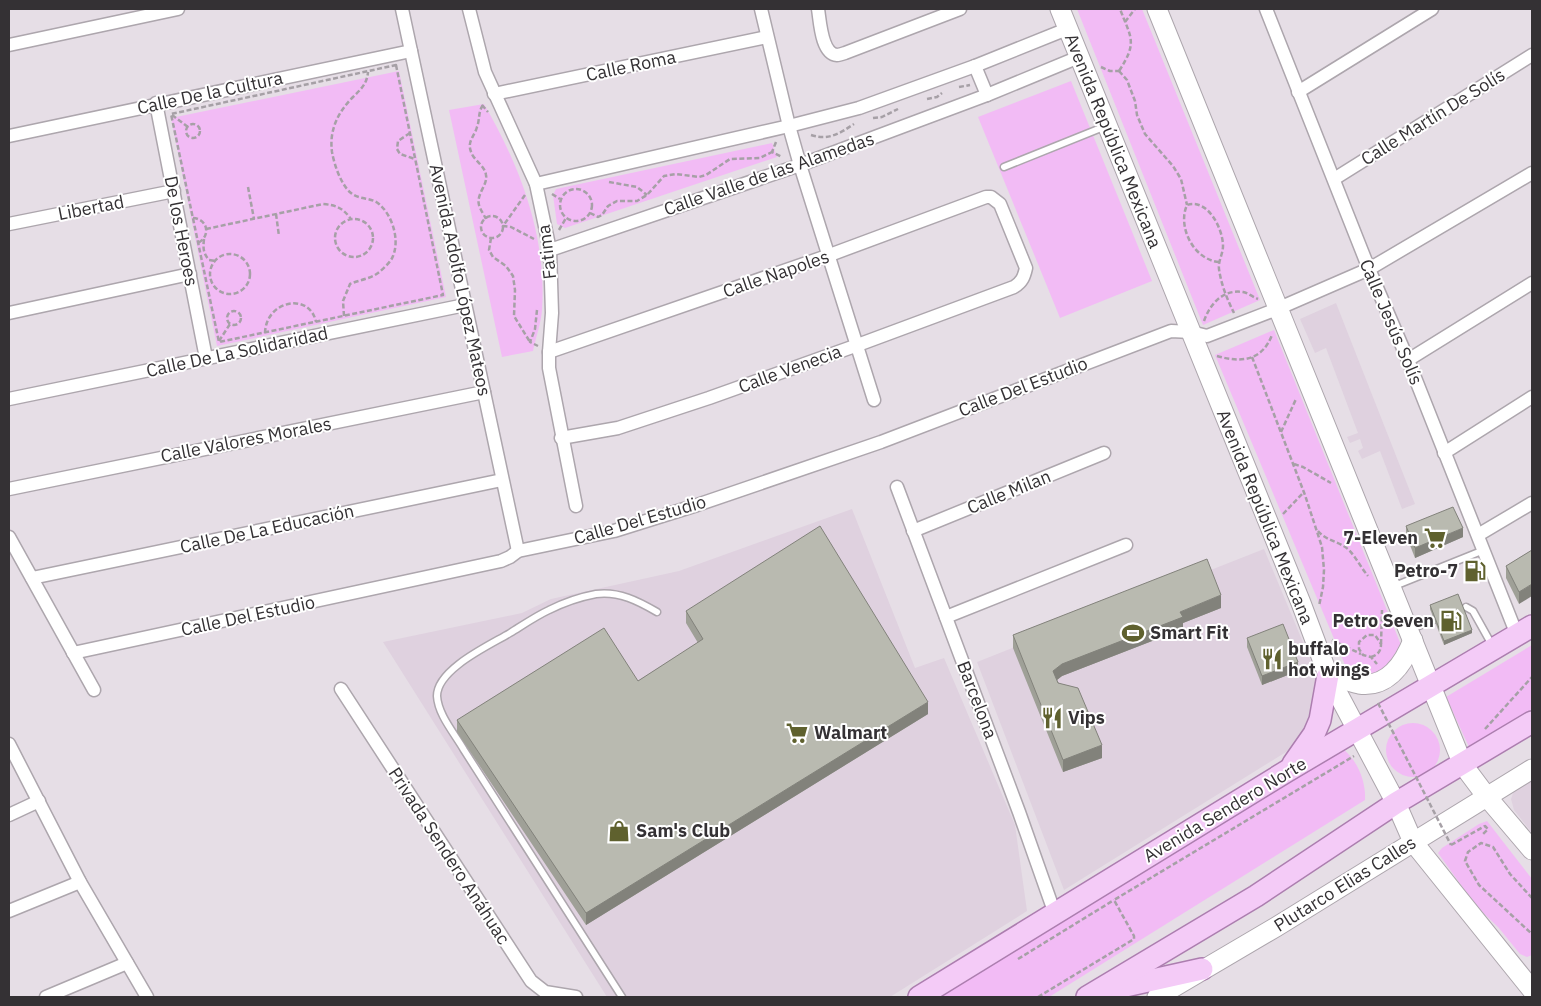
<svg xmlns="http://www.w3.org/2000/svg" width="1541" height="1006" viewBox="0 0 1541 1006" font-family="'IBM Plex Sans',sans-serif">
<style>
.built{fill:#dfd1df}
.green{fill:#f2bbf5}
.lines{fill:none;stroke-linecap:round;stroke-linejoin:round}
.lane-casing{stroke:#ada6ad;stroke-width:9}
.street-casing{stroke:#ada6ad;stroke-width:15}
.secondary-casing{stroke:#ada6ad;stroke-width:21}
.primary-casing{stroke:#ac7eaf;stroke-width:24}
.path{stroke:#a6a0a6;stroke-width:2.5;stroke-dasharray:5 2.5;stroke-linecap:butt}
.lane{stroke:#fff;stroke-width:6}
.street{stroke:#fff;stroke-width:12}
.secondary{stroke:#fff;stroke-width:19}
.primary{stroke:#f4cbf7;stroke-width:21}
.path-bridge{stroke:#a6a0a6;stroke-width:2.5;stroke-dasharray:5 2.5;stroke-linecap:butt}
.wall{fill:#9fa097}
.shaded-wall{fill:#82827b}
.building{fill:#b9bab0;stroke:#82827b}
.labels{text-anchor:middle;stroke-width:4;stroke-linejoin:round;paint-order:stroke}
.street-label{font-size:18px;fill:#343134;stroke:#fff}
.poi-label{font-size:18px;font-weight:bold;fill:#343134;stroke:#fff;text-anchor:start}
</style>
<rect width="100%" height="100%" fill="#e6dee6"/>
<g class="built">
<path d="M1336,303L1415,504L1402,509L1380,451L1362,459L1358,451L1363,448L1360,439L1350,443L1347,437L1358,433L1326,348L1315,353L1300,319Z"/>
<path d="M852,509L915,668L944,658L1015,825L1027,911L890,997H607L383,642L522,613L551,599L679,571Z"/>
<path d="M1264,549L1320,683L1302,742L1064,890L977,662Z"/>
<path d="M1532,777V833L1514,810L1511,799L1515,788Z"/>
</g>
<g class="green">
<path d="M1077,9H1142L1260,300L1203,325Z"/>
<path d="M399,71L446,297L217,346L171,118Z"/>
<path d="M1071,81L1152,281L1060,318L978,117Z"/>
<path d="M484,104C520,166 547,236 542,310C541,323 536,337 533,351L502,357L449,110Z"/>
<path d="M772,143L777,157L565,228L557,224L553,195L556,189Z"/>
<path d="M1274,330L1403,650L1400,658L1371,678L1348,672L1215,355Z"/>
<path d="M1532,645V709L1469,747L1446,697Z"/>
<circle cx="1413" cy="750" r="27"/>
<path d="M1343,749C1358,761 1366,782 1365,800L1049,997H940Z"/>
<path d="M1487,821L1532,879V955L1527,957L1520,954L1498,927L1476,906L1438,853L1442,848L1479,824Z"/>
</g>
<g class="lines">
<g class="lane-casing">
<g id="lane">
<path d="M1004,167L1106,126"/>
<path d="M1392,587L1484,550"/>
<path d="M1466,607L1473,611L1492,645"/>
<path d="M1411,629L1441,617"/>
<path d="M622,997L464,750C455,734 438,715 437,696C437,669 490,645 510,633C523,625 536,616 549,610C563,603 580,597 596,594C619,591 638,601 657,612"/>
</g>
</g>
<g class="street-casing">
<g id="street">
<path d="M402,9L518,551"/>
<path d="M469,9L485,72L536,184L550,250L552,313L549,352V368L576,506"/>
<path d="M761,9L789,126L800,165L874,400"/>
<path d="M818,9C820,20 821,54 837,55C839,55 842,54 845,53L960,9"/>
<path d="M1266,9L1369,269L1408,360L1517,635"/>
<path d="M9,45L178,9"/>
<path d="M975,66L987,95"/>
<path d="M1298,92L1432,9"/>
<path d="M494,94L767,37"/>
<path d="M156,103L206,358"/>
<path d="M9,136L411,51"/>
<path d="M1334,179L1532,55"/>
<path d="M536,184L789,126L859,108L975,66L1067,29"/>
<path d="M9,224L174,191"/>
<path d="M550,250L800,165L987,95L1079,57"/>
<path d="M9,313L190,274"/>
<path d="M549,352L827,256L986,197H991L1000,204L1026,268C1024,277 1022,282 1014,287L855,346L709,398L618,428L561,438"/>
<path d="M1408,360L1532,283"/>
<path d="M9,399L465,305"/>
<path d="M1444,453L1532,397"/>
<path d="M897,487L1019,812L1055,914"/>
<path d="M9,489L484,392"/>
<path d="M913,531L1104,453"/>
<path d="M1478,535L1532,503"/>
<path d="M9,537L94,690"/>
<path d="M32,578L502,480"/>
<path d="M946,617L1126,545"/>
<path d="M73,653L501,561L510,557L518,551L614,531L697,505L881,442L1171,331L1191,332L1207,336L1277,309L1369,269L1532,173"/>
<path d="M341,689L531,981L545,992L576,997"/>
<path d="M9,744L80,882L147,997"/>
<path d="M9,815L39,801"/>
<path d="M9,911L80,882"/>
<path d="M46,997L127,963"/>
</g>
</g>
<g class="secondary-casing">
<g id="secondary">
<path d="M1060,9L1301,603L1328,675L1396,803L1413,842L1532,990"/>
<path d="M1157,9L1463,765L1487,797L1532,850"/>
<path d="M1328,675C1338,678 1349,682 1359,684C1388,688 1404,663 1413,640"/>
<path d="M1157,997L1276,927L1532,769"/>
</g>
</g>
<g class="primary-casing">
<g id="primary">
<path d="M1293,764L1314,734L1320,720L1328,675"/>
<path d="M1112,989L1202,969"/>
<path d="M919,997L1287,771L1532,626"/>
<path d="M1087,997L1256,896L1396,803L1532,722"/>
</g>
</g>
<g class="path">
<path d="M1125,22L1135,9"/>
<path d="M396,65L443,295L219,342L171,114Z"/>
<path d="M1101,67L1110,71H1119"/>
<path d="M1119,71L1127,80L1135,101L1137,115L1145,134L1173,166L1181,179L1187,205"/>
<path d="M1119,71C1138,42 1131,38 1120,9"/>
<path d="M959,87L970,85"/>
<path d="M927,99L937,97L942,93"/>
<path d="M482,105L488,112"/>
<path d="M483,105C478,112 480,119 477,127C474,138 465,142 473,156C477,162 485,167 486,175C488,185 476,194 479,205C480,209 484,215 486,219"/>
<path d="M172,115L188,127"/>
<path d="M873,118L882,117L898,109"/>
<circle cx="193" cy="131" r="7"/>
<path d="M410,133L398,141L397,149L400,154L415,159"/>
<path d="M811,135C829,141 840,133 854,124"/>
<path d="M776,142L772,152L782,157"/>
<path d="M609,182L637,187L647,195"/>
<path d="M248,187L254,219"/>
<circle cx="576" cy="205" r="16"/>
<path d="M552,194L560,199"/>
<path d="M525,195L503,226L511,227L534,239"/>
<path d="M590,213L598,217L602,215L608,206L617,201H637L647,195L664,176L676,174L699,177L706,175L730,159L760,158L772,152"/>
<path d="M276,214L279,236"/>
<circle cx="492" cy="227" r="11"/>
<path d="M193,218C208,219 211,236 198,243"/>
<circle cx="354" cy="238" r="19"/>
<path d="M206,229L323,204C336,205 343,208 351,219"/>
<path d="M559,230L566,218"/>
<path d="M491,238L489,250L493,257L506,266L513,276L515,290L514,316L530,342"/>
<path d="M204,239C203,248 203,253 209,260L215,261"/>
<circle cx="230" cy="274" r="20"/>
<path d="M1219,262C1194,260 1177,227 1187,205C1208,198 1223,229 1223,246C1223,254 1218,261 1219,269C1221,284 1227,299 1234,313"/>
<path d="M537,310L535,329L530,342L538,346"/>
<circle cx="234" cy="318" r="7"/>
<path d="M344,316L343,301L350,284C359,280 370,279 378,273C383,269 391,262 393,256C400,239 392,215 379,204C371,197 359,200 351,193C341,185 334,164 332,152C329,130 338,112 353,97C361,89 367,84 368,72"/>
<path d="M1204,321C1210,304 1223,289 1243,292C1248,293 1253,297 1258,299"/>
<path d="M265,333C266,300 310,292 316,322"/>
<path d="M219,341L230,324"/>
<path d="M1217,356C1241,363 1262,361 1272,335"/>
<path d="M1252,357L1305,495L1322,547L1324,570L1323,587L1319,606"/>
<path d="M1281,432L1296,399"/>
<path d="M1294,464L1303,467L1331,483"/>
<path d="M1283,514L1304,492"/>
<path d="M1318,531C1326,541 1339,541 1349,550C1355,556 1362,569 1368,576"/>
<path d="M1332,640L1361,654"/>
<path d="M1381,644L1382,610"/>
<path d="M1371,657C1378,655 1381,651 1381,644L1375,635H1367L1359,642V649L1363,655L1371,657L1377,664"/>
<path d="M1485,729L1532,677"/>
<path d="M1451,845L1485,826L1488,829L1483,834"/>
<path d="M1532,898L1510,874L1493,847L1481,843L1468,852L1465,861L1479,885L1532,934"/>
<path d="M1018,959L1114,900"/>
<path d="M1038,997L1134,939V936L1114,900L1354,756"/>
</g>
<use href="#lane" class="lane"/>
<use href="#street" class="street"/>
<use href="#secondary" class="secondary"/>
<use href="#primary" class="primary"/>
<path class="path-bridge" d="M1378,703L1451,845"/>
</g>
<g class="wall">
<path d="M1406,526L1463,537L1415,558L1406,535Z"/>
<path d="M1532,550L1519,604L1506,578V566Z"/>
<path d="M1430,605L1472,633L1444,645L1430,609Z"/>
<path d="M1221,608L1183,623V629L1062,676L1057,680L1102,758L1063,772L1013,648V635Z"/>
<path d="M686,611L928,714L586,925L457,732V720L638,681L698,643L686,623Z"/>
<path d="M1247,638L1298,671L1262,685L1247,647Z"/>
</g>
<g class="shaded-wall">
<path d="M1463,528V537L1415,558V548Z"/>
<path d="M1532,584V596L1519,604V592Z"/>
<path d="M1221,595V608L1183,623V629L1062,676L1053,683V671L1062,664L1180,612Z"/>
<path d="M1472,630V633L1444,645V641Z"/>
<path d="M1298,662V671L1262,685V676Z"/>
<path d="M928,702V714L586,925V913Z"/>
<path d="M1102,745V758L1063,772V760Z"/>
</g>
<g class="building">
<path d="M1453,507L1463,528L1415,548L1406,526Z"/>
<path d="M820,526L928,702L586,913L457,720L604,628L638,681L703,639L686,611Z"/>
<path d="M1532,550V584L1519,592L1506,566Z"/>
<path d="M1207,559L1221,595L1180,612L1183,617L1062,664L1053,671L1058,683L1078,688L1102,745L1063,760L1013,635Z"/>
<path d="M1458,594L1472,630L1444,641L1430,605Z"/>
<path d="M1283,624L1298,662L1262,676L1247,638Z"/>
</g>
<defs>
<g id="supermarket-bare" transform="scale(1.725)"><path d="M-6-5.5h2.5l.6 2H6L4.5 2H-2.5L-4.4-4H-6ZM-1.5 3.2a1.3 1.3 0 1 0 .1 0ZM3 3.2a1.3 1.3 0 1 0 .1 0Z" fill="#5f612e" stroke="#fff" stroke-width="2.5" paint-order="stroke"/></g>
<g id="fuel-bare" transform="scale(1.725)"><path d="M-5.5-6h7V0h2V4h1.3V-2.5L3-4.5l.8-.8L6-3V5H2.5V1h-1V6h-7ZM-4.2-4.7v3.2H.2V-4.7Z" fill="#5f612e" stroke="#fff" stroke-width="2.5" paint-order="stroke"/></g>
<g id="stadium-bare" transform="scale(1.725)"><path d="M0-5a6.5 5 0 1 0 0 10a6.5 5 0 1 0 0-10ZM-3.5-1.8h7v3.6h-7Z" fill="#5f612e" stroke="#fff" stroke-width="2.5" paint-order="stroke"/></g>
<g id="restaurant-bare" transform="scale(1.725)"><path d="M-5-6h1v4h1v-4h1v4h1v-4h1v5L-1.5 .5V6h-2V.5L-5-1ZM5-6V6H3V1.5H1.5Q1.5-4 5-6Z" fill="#5f612e" stroke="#fff" stroke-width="2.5" paint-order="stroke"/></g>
<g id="shop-bare" transform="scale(1.725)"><path d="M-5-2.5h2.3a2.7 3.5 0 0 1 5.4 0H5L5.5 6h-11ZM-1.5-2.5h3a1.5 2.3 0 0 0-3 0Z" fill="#5f612e" stroke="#fff" stroke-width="2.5" paint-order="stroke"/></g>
</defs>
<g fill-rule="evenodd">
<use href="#supermarket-bare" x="1435" y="538"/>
<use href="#fuel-bare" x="1475" y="571"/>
<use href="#fuel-bare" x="1451" y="621"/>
<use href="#stadium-bare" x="1133" y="633"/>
<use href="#restaurant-bare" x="1272" y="659"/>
<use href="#restaurant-bare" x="1052" y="718"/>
<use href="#supermarket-bare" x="797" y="733"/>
<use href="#shop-bare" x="619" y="831"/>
</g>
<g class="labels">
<g class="street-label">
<text transform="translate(631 66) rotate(-12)" y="6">Calle Roma</text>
<text transform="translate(210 93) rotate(-12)" y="6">Calle De la Cultura</text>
<text transform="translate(1433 117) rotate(-32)" y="6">Calle Martín De Solís</text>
<text transform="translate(1113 141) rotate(68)" y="6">Avenida República Mexicana</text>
<text transform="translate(769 174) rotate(-19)" y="6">Calle Valle de las Alamedas</text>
<text transform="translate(91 208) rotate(-11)" y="6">Libertad</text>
<text transform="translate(181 231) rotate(79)" y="6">De los Heroes</text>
<text transform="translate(547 252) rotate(-97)" y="6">Fatima</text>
<text transform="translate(776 274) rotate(-19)" y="6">Calle Napoles</text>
<text transform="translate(460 280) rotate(78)" y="6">Avenida Adolfo López Mateos</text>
<text transform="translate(1391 322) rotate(67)" y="6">Calle Jesús Solís</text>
<text transform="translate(237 352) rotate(-12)" y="6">Calle De La Solidaridad</text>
<text transform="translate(790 369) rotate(-20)" y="6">Calle Venecia</text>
<text transform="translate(1023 387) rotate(-21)" y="6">Calle Del Estudio</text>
<text transform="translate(246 440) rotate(-11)" y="6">Calle Valores Morales</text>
<text transform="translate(1009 492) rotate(-22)" y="6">Calle Milan</text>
<text transform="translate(1265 517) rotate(68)" y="6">Avenida República Mexicana</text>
<text transform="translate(640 520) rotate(-16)" y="6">Calle Del Estudio</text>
<text transform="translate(267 529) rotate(-12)" y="6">Calle De La Educación</text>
<text transform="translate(248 616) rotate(-12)" y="6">Calle Del Estudio</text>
<text transform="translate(977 700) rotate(69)" y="6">Barcelona</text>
<text transform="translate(1225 810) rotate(-31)" y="6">Avenida Sendero Norte</text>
<text transform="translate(449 856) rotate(57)" y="6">Privada Sendero Anáhuac</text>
<text transform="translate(1345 884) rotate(-32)" y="6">Plutarco Elias Calles</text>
</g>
<g class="poi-label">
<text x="1418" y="544" text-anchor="end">7-Eleven</text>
<text x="1458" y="577" text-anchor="end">Petro-7</text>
<text x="1434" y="627" text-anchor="end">Petro Seven</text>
<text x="1150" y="639">Smart Fit</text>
<text x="1288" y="655">buffalo<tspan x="1288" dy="21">hot wings</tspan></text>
<text x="1068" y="724">Vips</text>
<text x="814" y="739">Walmart</text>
<text x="636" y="837">Sam's Club</text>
</g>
</g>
<rect width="1541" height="1006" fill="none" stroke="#343134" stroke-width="20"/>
</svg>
